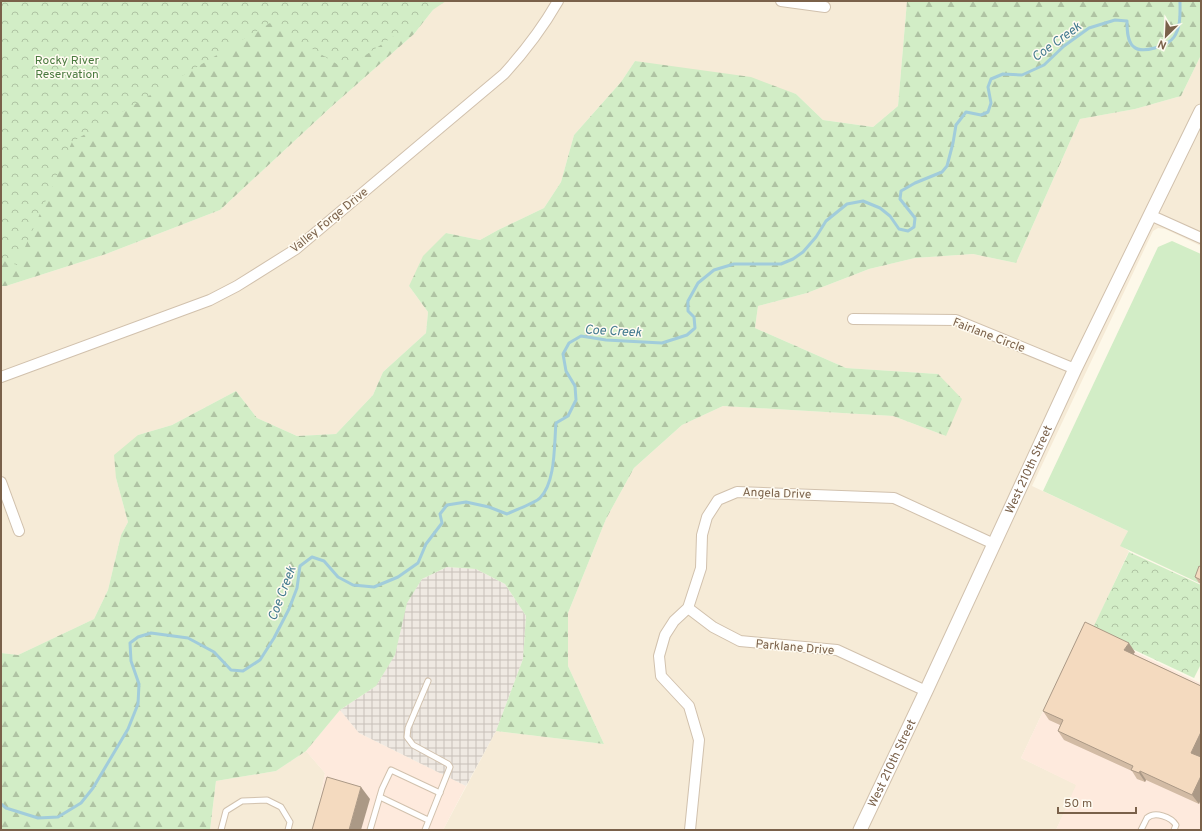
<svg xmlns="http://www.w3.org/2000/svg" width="1202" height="831" viewBox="0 0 1202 831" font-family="Overpass,sans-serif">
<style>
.residential{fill:#f6ebd7}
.commercial{fill:#feeadd}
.industrial{fill:url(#industrial-grid)}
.forest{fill:url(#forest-firs)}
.park{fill:url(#park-crowns)}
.garden{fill:#d2edc6}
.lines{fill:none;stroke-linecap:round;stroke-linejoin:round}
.stream{stroke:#a1ccdb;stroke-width:3}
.service-casing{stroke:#d1c1ad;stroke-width:7}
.minor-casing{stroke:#d1c1ad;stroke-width:12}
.tertiary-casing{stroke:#d1c1ad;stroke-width:15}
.service{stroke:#fff;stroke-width:5}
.minor{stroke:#fff;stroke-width:10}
.tertiary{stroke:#fff;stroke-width:13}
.wall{fill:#d2bba4}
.shaded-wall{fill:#ab9986}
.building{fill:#f4dabf;stroke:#ab9986}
.labels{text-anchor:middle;stroke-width:3;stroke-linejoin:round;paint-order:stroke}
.park-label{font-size:12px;fill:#4a7a3f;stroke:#fffbf1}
.street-label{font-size:12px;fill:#7a614a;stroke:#fffbf1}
.water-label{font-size:13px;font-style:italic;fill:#427a8f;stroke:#fffbf1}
</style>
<defs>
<pattern id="industrial-grid" width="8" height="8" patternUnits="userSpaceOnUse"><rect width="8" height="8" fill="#efe9e2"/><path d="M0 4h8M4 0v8" fill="none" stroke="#c7c0b9"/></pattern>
<pattern id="forest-firs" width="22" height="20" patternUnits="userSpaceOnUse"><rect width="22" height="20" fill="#d2edc6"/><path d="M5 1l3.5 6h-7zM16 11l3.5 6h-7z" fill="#afc3a3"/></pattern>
<pattern id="park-crowns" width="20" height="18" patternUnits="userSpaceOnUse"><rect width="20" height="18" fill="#d2edc6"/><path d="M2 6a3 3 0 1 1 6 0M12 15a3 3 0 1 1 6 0" fill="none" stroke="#afc3a3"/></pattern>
</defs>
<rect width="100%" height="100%" fill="#fdf8e9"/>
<g class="residential">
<path d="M440,1H907L898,106L873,127L823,120L796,94L635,61L621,82L574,135L561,182L544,208L498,230L480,240L446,233L409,286L428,312L426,333L383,372L373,395L336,434L297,436L257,418L236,391L172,425L138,435L116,478L128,522L121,535L108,590L94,619L18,655L1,653V286H6L106,254L220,210L331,107L414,34Z"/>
<path d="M1201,55V246L1165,229L1158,228L1153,231L1032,486L1128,531L1121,546L1129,551L1092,631L1083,627L1021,758L1077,785L1056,830H443L496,731L604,744L568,666V613L606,519L634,468L682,425L723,406L893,416L946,436L938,374L846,368L755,328L758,306L807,293L869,269L915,258L973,254L1016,263L1080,119L1135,109L1181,96Z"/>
<path d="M306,751L325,773L314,830H210L216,781L276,771Z"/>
</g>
<g class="commercial">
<path d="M1083,627L1200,683L1201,681V830H1056L1076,785L1021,758Z"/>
<path d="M340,710L359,733L466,786L443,830H314L325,773L306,751Z"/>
</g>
<path class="industrial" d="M447,567L476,569L505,584L526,616L523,659L496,731L466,786L359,733L340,710L376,686L395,654L406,603L422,579Z"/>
<g class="forest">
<path d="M440,1L414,34L331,107L220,210L106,254L6,286H1V107L178,12Z"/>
<path d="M907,1H1201V55L1181,96L1135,109L1080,119L1016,263L973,254L915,258L869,269L807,293L758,306L755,328L846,368L938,374L962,399L946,436L893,416L723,406L682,425L634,468L606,519L568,613V666L604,744L496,731L523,659L526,616L505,584L476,569L447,567L422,579L407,603L395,655L376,686L340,710L306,751L276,771L216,781L210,830H1V653L18,655L94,619L108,590L121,535L128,522L116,478L114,455L138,435L172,425L236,391L257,418L297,436L336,434L373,395L383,372L426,333L428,312L409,286L423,256L446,233L480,240L498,230L544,208L561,182L574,135L621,82L635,61L751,77L796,94L823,120L873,127L898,106Z"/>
</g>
<g class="park">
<path d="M1,1H446L345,69L270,23L72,142L17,265L1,260Z"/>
<path d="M1129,552L1201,585V664L1194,678L1092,630Z"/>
</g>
<path class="garden" d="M1172,241L1201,254V579L1199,583L1120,546L1128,531L1043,491L1158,247Z"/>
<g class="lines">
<path class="stream" d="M1,804L6,808L38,818L58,817L81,803L93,788L128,729L138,704L139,684L131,661L130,643L138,637L151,633L188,638L214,652L231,670L243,671L260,660L274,638L289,609L297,588L300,566L312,557L324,561L338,577L353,585L374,587L398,577L418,563L426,544L442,523L440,514L447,505L466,502L489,507L507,514C515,510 535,503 540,498C556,482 554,444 556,423L568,416L576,400L575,386L566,371L563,354L569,343L581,336L606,340L662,343L687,335L695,328L694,317L688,311V301L698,283L714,270L734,264H781L793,259L803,252L816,237L826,221L847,204L863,201L880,208L890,216L899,229L908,231L914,227L915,218L900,199L901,191L915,183L942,172L947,166L953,143L956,125L966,112L981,115L988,112L991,103L988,87L991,79L1003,74L1022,75L1044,65L1064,46L1089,28L1115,20L1127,21C1127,29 1127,42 1134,47C1142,54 1168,46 1174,37C1181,27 1180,13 1180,1"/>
<g class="service-casing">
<g id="service">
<path d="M380,797L428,820"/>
<path d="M221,830L226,811L242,801L267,800L281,807L290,822L288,830"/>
<path d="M370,830L382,789L391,770L440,793"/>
<path d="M425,830L450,767L448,764L413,745L407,737L408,728L428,681"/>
<path d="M1141,830L1147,818C1155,811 1171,817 1176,825L1174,830"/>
</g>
</g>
<g class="minor-casing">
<g id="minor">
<path d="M781,1L825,7"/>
<path d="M1150,215L1201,238"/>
<path d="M853,319L956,320L1075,369"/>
<path d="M1,377L210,300L237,286L296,249L504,74C525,51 542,29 558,1"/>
<path d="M1,482L19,531"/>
<path d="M688,608L713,627L740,641L837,650L926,691"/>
<path d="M690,830L699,740L689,706L661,676L659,656L665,635L674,621L688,608L701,568L702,535L707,517L718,500L737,492L894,498L994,544"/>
</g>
</g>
<g class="tertiary-casing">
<g id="tertiary">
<path id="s1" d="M860,830L926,691L1075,369L1201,111"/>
</g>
</g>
<use href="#service" class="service"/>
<use href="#minor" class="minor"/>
<use href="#tertiary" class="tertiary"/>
</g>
<g class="wall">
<path d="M1201,567V584L1199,583L1195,577Z"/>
<path d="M1135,652L1133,654L1201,686V754L1200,757H1201V799L1199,804L1146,780L1145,782L1137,779L1132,771L1064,740L1058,731L1060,725L1049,720L1043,711Z"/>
</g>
<g class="shaded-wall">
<path d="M1129,643L1135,652L1130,659L1124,650Z"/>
<path d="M1201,732V754L1197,762L1191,753Z"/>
<path d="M1140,771L1146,780L1145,782L1139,773Z"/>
<path d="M1201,776V799L1199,804L1192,795Z"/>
<path d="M361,787L370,799L361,830H349Z"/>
</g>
<g class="building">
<path d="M1199,566L1201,567V580L1195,577Z"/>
<path d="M1085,622L1129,643L1124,650L1201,686V732L1191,753L1201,757V776L1192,795L1140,771L1139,773L1131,770L1133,766L1058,731L1063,720L1043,711Z"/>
<path d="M327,777L361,787L349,830H312Z"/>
</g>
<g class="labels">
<g class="park-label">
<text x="67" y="64">Rocky River<tspan x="67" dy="14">Reservation</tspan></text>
</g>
<g class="street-label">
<text transform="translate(329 220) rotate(-39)" y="4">Valley Forge Drive</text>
<text transform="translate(989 335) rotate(21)" y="4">Fairlane Circle</text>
<text dy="4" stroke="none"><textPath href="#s1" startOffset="398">West 210th Street</textPath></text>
<text transform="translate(777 493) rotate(2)" y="4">Angela Drive</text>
<text transform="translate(795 647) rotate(5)" y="4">Parklane Drive</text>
<text dy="4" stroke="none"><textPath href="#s1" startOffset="74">West 210th Street</textPath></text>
</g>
<g class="water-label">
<text transform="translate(1056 41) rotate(-36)" y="5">Coe Creek</text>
<text transform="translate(613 330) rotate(3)" y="5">Coe Creek</text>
<text transform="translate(281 593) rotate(-69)" y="5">Coe Creek</text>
</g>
</g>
<rect width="1202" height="831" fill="none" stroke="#7a614a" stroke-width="4"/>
<g transform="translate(1166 36) rotate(204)" stroke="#fffbf1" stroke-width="3" paint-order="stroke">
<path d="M0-3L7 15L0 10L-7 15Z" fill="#7a614a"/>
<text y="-6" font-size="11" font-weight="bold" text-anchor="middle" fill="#7a614a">N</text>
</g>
<path d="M1058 807v6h78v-6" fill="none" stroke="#7a614a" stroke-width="2"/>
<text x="1064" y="807" font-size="12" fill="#7a614a" stroke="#fffbf1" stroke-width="3" paint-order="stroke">50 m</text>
</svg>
